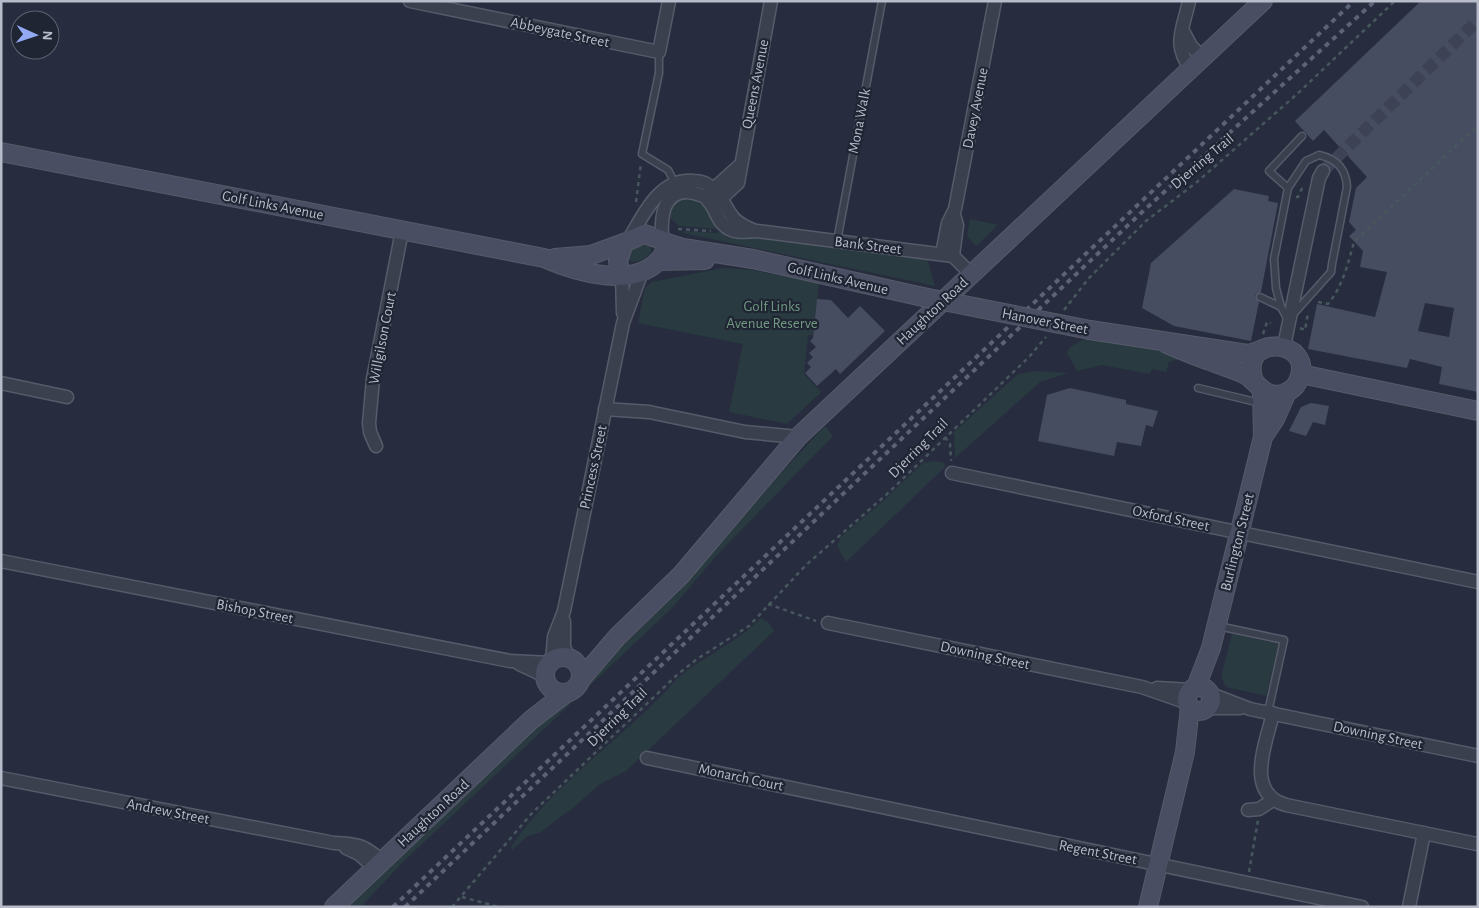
<svg xmlns="http://www.w3.org/2000/svg" width="1479" height="908" viewBox="0 0 1479 908" font-family="'Alegreya Sans',sans-serif">
<style>
.green{fill:#293a40}
.building{fill:#464d61;fill-rule:evenodd}
.lines{fill:none;stroke-linecap:round;stroke-linejoin:round}
.street-tunnel{stroke:#3d4254;stroke-width:12;stroke-dasharray:12 6;stroke-linecap:butt}
.lane-casing{stroke:#565b6a;stroke-width:9}
.street-casing{stroke:#565b6a;stroke-width:15}
.secondary-casing{stroke:#565b6a;stroke-width:20}
.path{stroke:#47575d;stroke-width:2.5;stroke-dasharray:4 4;stroke-linecap:butt}
.lane{stroke:#3b404f;stroke-width:6}
.street{stroke:#3b404f;stroke-width:12}
.secondary{stroke:#494e62;stroke-width:18}
.rail{stroke:#5d6376;stroke-width:4;stroke-dasharray:5 5;stroke-linecap:butt}
.secondary-bridge-casing{stroke:#565b6a;stroke-width:20;stroke-linecap:butt}
.secondary-bridge{stroke:#494e62;stroke-width:18}
.labels{text-anchor:middle;stroke-width:4.5;stroke-linejoin:round;paint-order:stroke}
.street-label{font-size:15px;fill:#b7bbca;stroke:#202534}
.park-label{font-size:15px;fill:#709980;stroke:#202534}
</style>
<rect width="100%" height="100%" fill="#272d3f"/>
<g class="green">
<path d="M688,197L703,204L717,229L679,226L668,216C671,205 676,199 688,197Z"/>
<path d="M970,219L998,225L976,246L967,236Z"/>
<path d="M684,231L716,233L721,231L747,237L927,259L935,286L683,233Z"/>
<path d="M639,245L649,246L652,250C649,258 638,263 630,261L627,257L631,250Z"/>
<path d="M723,268L752,270L819,283L813,335H808L804,374L821,392L787,424L729,412L743,344L638,323L645,288L652,282Z"/>
<path d="M1086,338L1145,347L1183,358L1169,362L1166,372L1152,369L1150,374L1102,365L1077,371L1067,353L1070,347Z"/>
<path d="M1035,371L1068,373L1040,382L955,458L954,432L1018,374Z"/>
<path d="M825,426L833,436L716,556L673,607L401,864L361,907H343L568,698C581,692 582,680 593,671C681,599 746,507 825,426Z"/>
<path d="M935,461L942,462L946,466L846,562L837,546L841,537L882,502L923,463Z"/>
<path d="M761,618L769,623L774,631L626,771L600,784L573,808L539,833L528,836L512,850L511,847C552,784 627,736 677,679C703,656 737,643 761,618Z"/>
<path d="M1232,633L1279,644L1266,696L1226,687L1221,677Z"/>
</g>
<g class="building">
<path d="M1421,1H1478V392L1439,384L1442,367L1410,359L1407,368L1308,349L1317,304L1375,317L1387,272L1360,267L1363,251L1349,236L1356,230L1349,222L1356,188L1367,177L1324,130L1313,141L1295,121ZM1425,303L1454,308L1449,337L1418,331Z"/>
<path d="M1234,189L1269,196L1268,201L1278,203L1261,292L1255,295L1259,302L1251,341L1174,326L1142,308L1151,263Z"/>
<path d="M817,299L831,300L848,318L860,306L885,331L840,374L836,369L817,386L805,373L811,367L807,363L813,357L809,353L816,347L810,341L813,338Z"/>
<path d="M1070,388L1126,400V404L1158,411L1153,427L1146,425L1141,446L1117,442L1114,456L1038,441L1047,395Z"/>
<path d="M1311,403L1329,406L1325,425L1313,422L1306,436L1289,431L1301,407Z"/>
</g>
<g class="lines">
<path class="street-tunnel" d="M1323,171L1478,20"/>
<g class="lane-casing">
<g id="lane">
<path d="M659,52V73L642,154L668,170L676,185"/>
<path d="M1319,155C1337,159 1346,169 1347,187L1332,264L1331,272L1288,320L1281,307L1276,288L1274,259L1288,188L1306,161Z"/>
<path d="M1288,188L1269,171L1302,136"/>
<path d="M837,241L882,1"/>
<path d="M1260,297L1281,307"/>
<path d="M1198,388L1260,403"/>
<path d="M1218,626L1284,640L1268,712"/>
</g>
</g>
<g class="street-casing">
<g id="street">
<path d="M410,1L659,52L669,1"/>
<path d="M1189,1C1183,30 1172,44 1191,69"/>
<path d="M1183,31L1191,46L1203,58"/>
<path d="M708,194L739,166"/>
<path d="M709,202L725,195L738,183L771,1"/>
<path d="M629,239C644,214 659,178 694,181C701,181 709,184 714,190C732,209 725,219 753,230"/>
<path d="M662,240C661,221 661,191 688,192C695,193 701,194 706,198C716,207 716,222 729,229C738,234 748,231 757,231L953,256L971,274"/>
<path d="M942,254L948,223L955,209L995,1"/>
<path d="M953,256L957,225L954,215"/>
<path d="M622,275L623,313"/>
<path d="M1284,346L1319,178L1323,171"/>
<path d="M1,383L67,397"/>
<path d="M605,409L649,412L745,432L798,437"/>
<path d="M376,446L370,432L369,423L373,379L402,231"/>
<path d="M952,473L1478,582"/>
<path d="M1,561L510,661L550,663"/>
<path d="M564,621V647L569,658"/>
<path d="M828,623L1142,687L1188,703"/>
<path d="M552,662L554,637L564,611L623,323L642,272"/>
<path d="M519,664L545,676"/>
<path d="M1157,688L1191,690"/>
<path d="M1211,694L1250,709L1478,756"/>
<path d="M1208,708H1240"/>
<path d="M1273,713C1266,744 1244,793 1286,805L1477,844"/>
<path d="M647,758L1362,907"/>
<path d="M1,778L334,843C358,844 364,845 382,861"/>
<path d="M1248,810L1259,809L1273,800"/>
<path d="M346,848L359,854L375,868"/>
<path d="M1409,907L1424,833"/>
</g>
</g>
<g class="secondary-casing">
<g id="secondary">
<path d="M1,152L544,258C576,272 635,290 661,258C665,252 666,247 662,240L644,234L624,243L618,261L621,275"/>
<path d="M664,242L683,248L753,259L923,297"/>
<path d="M555,258L591,255L624,243"/>
<path d="M658,261L705,260"/>
<path d="M1090,330L1241,353L1249,354L1264,349"/>
<path d="M1167,344C1181,350 1195,356 1210,361C1221,366 1235,369 1246,375C1257,382 1262,395 1277,395C1286,394 1295,389 1298,381C1318,339 1237,331 1254,381"/>
<path d="M1301,374L1478,411"/>
<path d="M1265,434L1275,419L1287,392"/>
<circle cx="563" cy="675" r="18"/>
<path d="M581,679L617,637L681,575L798,437L1263,1"/>
<circle cx="1199" cy="699" r="12"/>
<path d="M1196,687L1211,648L1263,437L1262,391"/>
<path d="M334,907L531,720L566,693"/>
<path d="M1148,907L1185,752L1190,707"/>
</g>
</g>
<g class="path">
<path d="M1296,197H1298L1303,186"/>
<path d="M636,202L641,163"/>
<path d="M678,229L711,231"/>
<path d="M1318,302L1328,304C1343,286 1348,263 1354,242L1478,125"/>
<path d="M1064,310L1089,278L1146,221L1197,182L1296,95L1395,1"/>
<path d="M1300,328L1305,330L1308,313"/>
<path d="M1263,334L1267,322L1271,323"/>
<path d="M945,437L950,444L951,461"/>
<path d="M768,604L816,621"/>
<path d="M1249,872L1258,820"/>
<path d="M462,897L499,907"/>
<path d="M452,907L532,813L677,675L697,659L749,626L806,565L886,495L1029,357L1046,337"/>
</g>
<use href="#lane" class="lane"/>
<use href="#street" class="street"/>
<use href="#secondary" class="secondary"/>
<g class="rail">
<path d="M393,907L1354,1"/>
<path d="M405,907L1141,213L1375,1"/>
</g>
<g class="secondary-bridge-casing">
<path id="secondary-bridge" d="M923,297L1090,330"/>
</g>
<use href="#secondary-bridge" class="secondary-bridge"/>
</g>
<g class="labels">
<g class="street-label">
<text transform="translate(560 32) rotate(12)" y="5">Abbeygate Street</text>
<text transform="translate(755 84) rotate(-79)" y="5">Queens Avenue</text>
<text transform="translate(975 108) rotate(-79)" y="5">Davey Avenue</text>
<text transform="translate(859 121) rotate(-79)" y="5">Mona Walk</text>
<text transform="translate(1202 161) rotate(-40)" y="5">Djerring Trail</text>
<text transform="translate(273 205) rotate(11)" y="5">Golf Links Avenue</text>
<text transform="translate(868 245) rotate(7)" y="5">Bank Street</text>
<text transform="translate(838 278) rotate(13)" y="5">Golf Links Avenue</text>
<text transform="translate(932 311) rotate(-43)" y="5">Haughton Road</text>
<text transform="translate(1045 321) rotate(11)" y="5">Hanover Street</text>
<text transform="translate(382 338) rotate(-79)" y="5">Willgilson Court</text>
<text transform="translate(918 448) rotate(-45)" y="5">Djerring Trail</text>
<text transform="translate(593 467) rotate(-78)" y="5">Princess Street</text>
<text transform="translate(1171 518) rotate(12)" y="5">Oxford Street</text>
<text transform="translate(1237 542) rotate(-76)" y="5">Burlington Street</text>
<text transform="translate(255 611) rotate(11)" y="5">Bishop Street</text>
<text transform="translate(985 655) rotate(12)" y="5">Downing Street</text>
<text transform="translate(617 717) rotate(-44)" y="5">Djerring Trail</text>
<text transform="translate(1378 735) rotate(12)" y="5">Downing Street</text>
<text transform="translate(741 777) rotate(12)" y="5">Monarch Court</text>
<text transform="translate(168 811) rotate(11)" y="5">Andrew Street</text>
<text transform="translate(433 813) rotate(-43)" y="5">Haughton Road</text>
<text transform="translate(1098 852) rotate(11)" y="5">Regent Street</text>
</g>
<g class="park-label">
<text x="772" y="311">Golf Links<tspan x="772" dy="17">Avenue Reserve</tspan></text>
</g>
</g>
<rect width="1479" height="908" fill="none" stroke="#b7bbca" stroke-width="5"/>
<g transform="translate(35 35) rotate(93)"><circle r="24" fill="#202534" stroke="#5c6170"/>
<path d="M0-4L9 19L0 12L-9 19Z" fill="#93a9f3"/>
<text y="-8" font-size="14" font-weight="bold" text-anchor="middle" fill="#b7bbca">N</text>
</g>
</svg>
